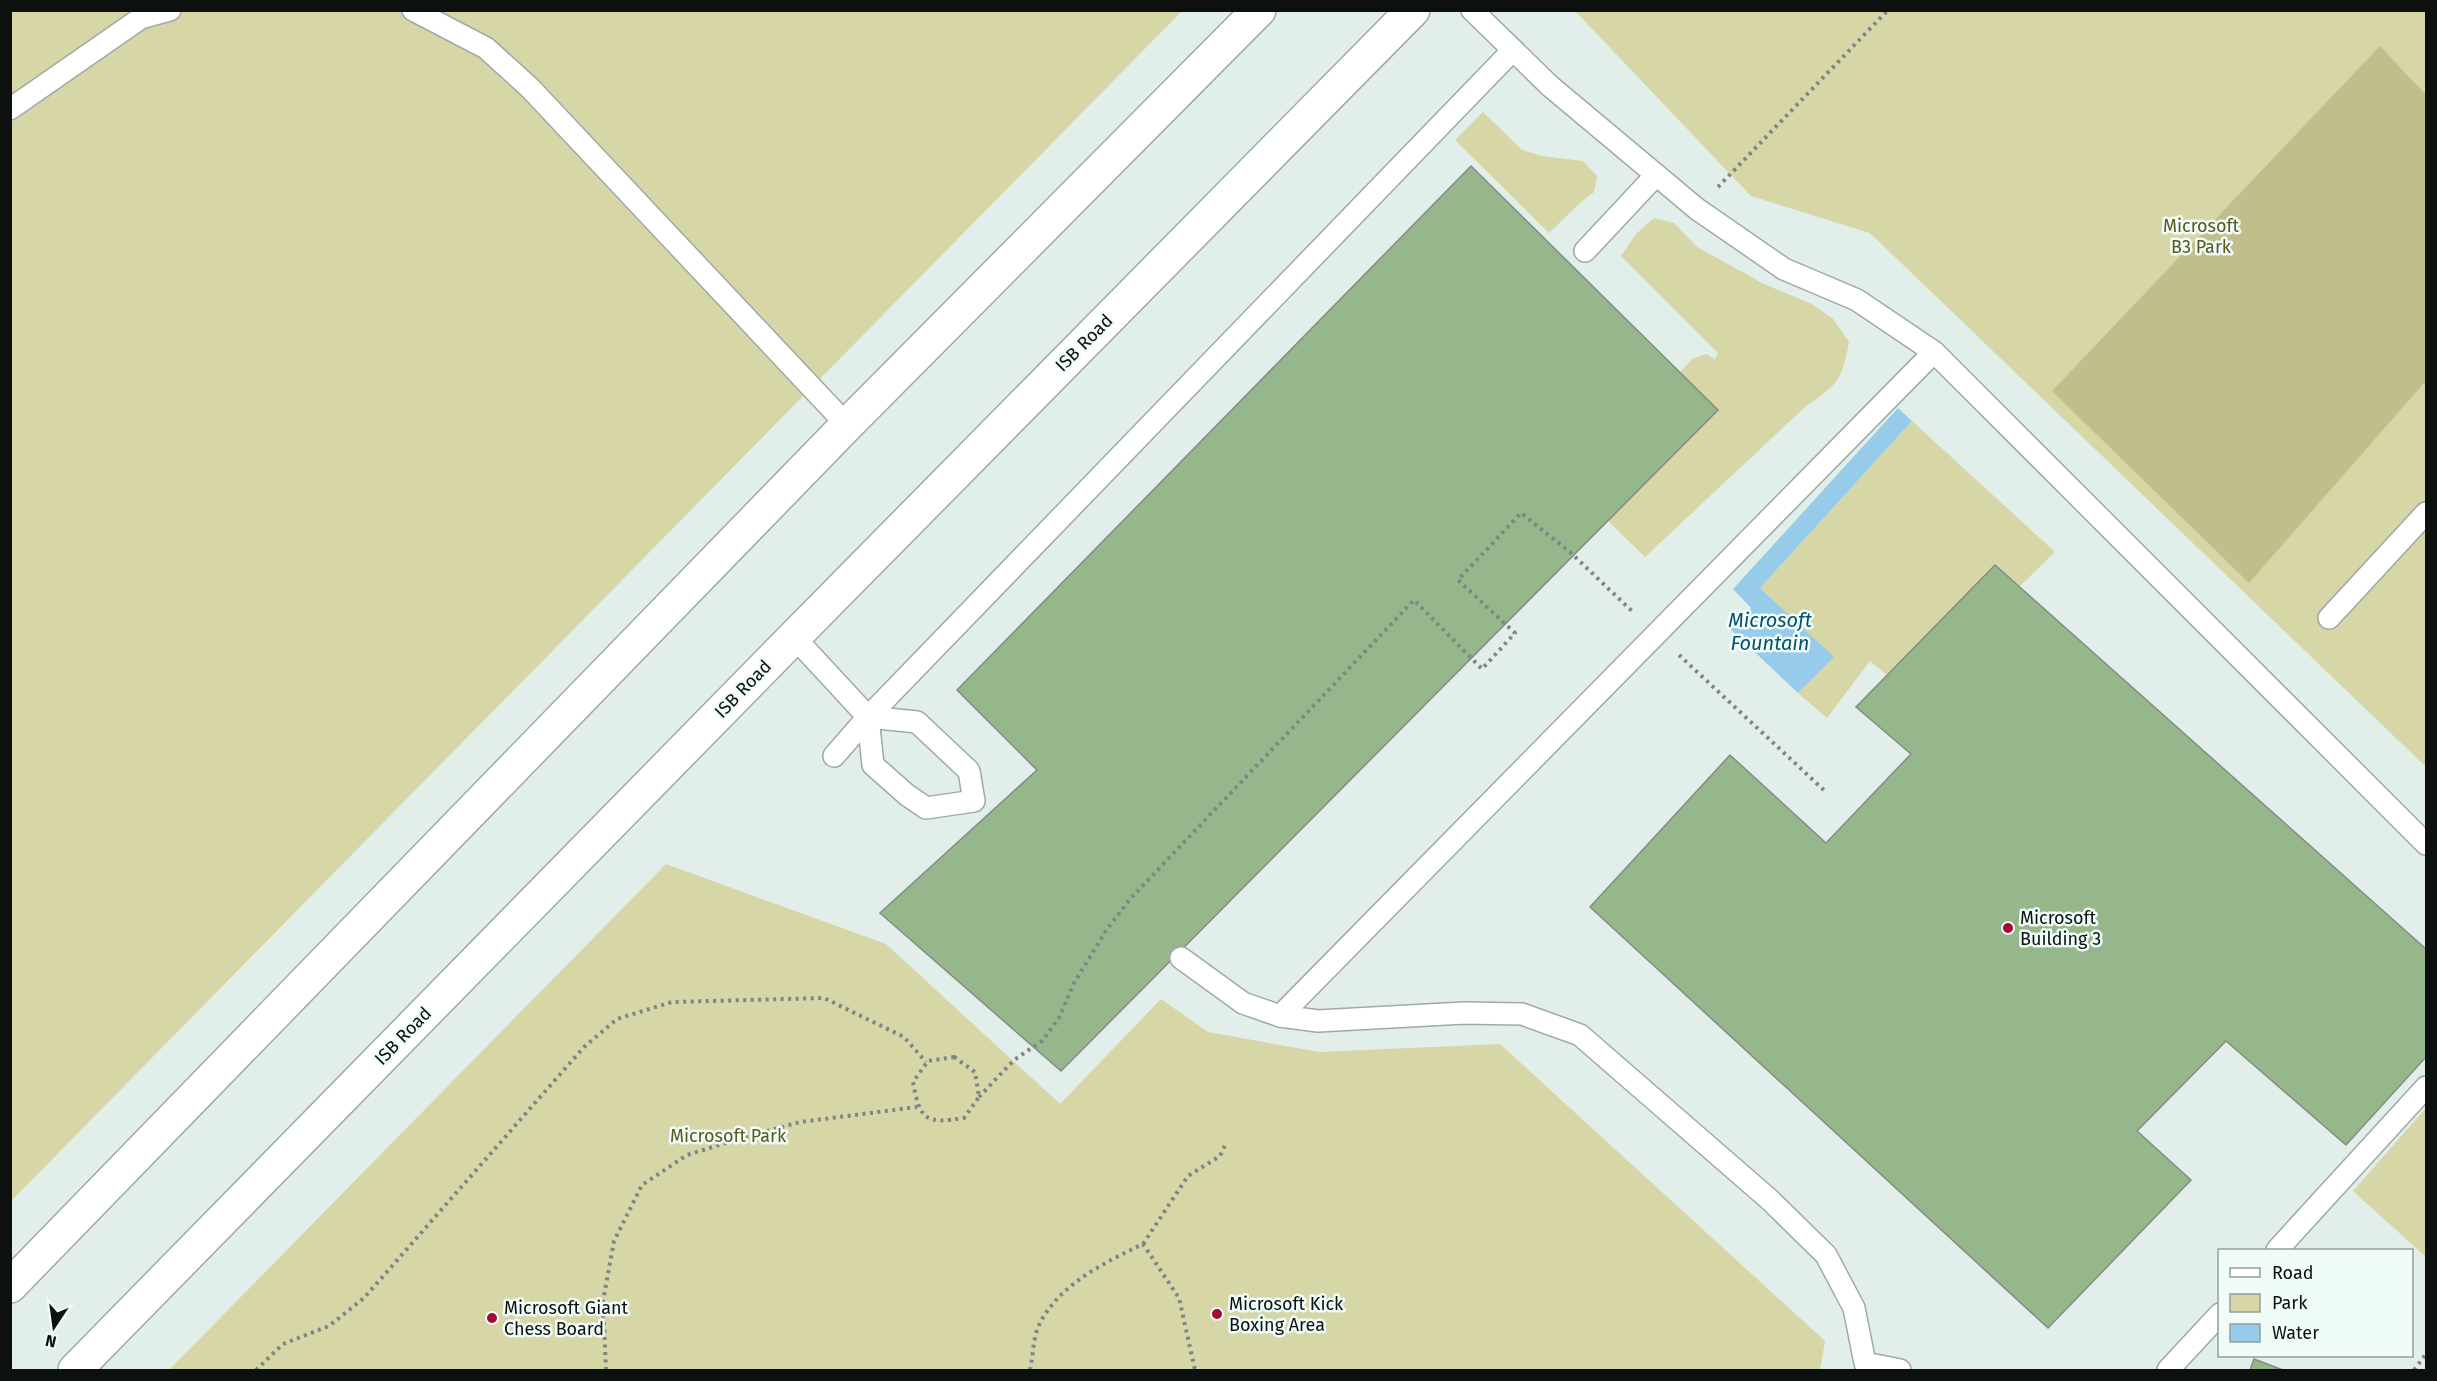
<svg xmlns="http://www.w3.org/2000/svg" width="2437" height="1381" viewBox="0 0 2437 1381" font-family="'Fira Sans',sans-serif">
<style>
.green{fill:#d6d6a7}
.forest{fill:#c0bf8b}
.water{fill:#96cce9}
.building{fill:#96b68c;stroke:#858c83;stroke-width:1.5}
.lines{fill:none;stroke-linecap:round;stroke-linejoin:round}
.service-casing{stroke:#9faaa5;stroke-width:24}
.secondary-casing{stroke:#9faaa5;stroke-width:36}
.path{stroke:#7e8683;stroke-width:4;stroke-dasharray:3 4.5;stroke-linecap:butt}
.service{stroke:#fff;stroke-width:21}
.secondary{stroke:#fff;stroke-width:33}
.poi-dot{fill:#a50937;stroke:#effcf7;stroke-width:2}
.labels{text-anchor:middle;stroke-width:5;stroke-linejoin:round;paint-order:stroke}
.park-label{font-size:18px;fill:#5a581d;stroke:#effcf7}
.street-label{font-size:18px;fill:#0c100e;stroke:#effcf7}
.poi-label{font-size:18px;fill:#0c100e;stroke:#effcf7;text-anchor:start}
.water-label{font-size:20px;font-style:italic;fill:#054f6b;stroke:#effcf7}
</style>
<rect width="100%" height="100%" fill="#e2eee9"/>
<g class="green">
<path d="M11,11H1182L11,1201Z"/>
<path d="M1575,11H2426V767L1870,233L1751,196Z"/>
<path d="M1483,112L1522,150L1542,156L1583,161L1597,176L1594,192L1580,203L1549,233L1455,140Z"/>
<path d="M1654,218L1674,223L1697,247L1764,284L1812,304L1833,319L1849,342C1842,381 1837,385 1805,407L1645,557L1608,521L1718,410L1680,372L1692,359L1706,354L1715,359L1718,353L1621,256L1636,234Z"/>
<path d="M1912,421L2055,552L2020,586L1995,565L1887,675L1870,661L1827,718L1798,693L1833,657L1760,588Z"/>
<path d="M666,864L886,944L1060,1104L1161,999L1208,1032L1319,1052L1500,1044L1825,1341L1820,1370H169Z"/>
<path d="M2426,1108V1257L2353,1191Z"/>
</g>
<path class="forest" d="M2380,46L2426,95V385L2424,383L2249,583L2052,391Z"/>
<path class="water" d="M1898,408L1912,421L1760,588L1834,657L1798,693L1729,628L1751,608L1733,589Z"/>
<g class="building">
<path d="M1471,166L1718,410L1061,1071L880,913L1037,770L957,690Z"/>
<path d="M1995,565L2426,949V1057L2346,1145L2226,1041L2137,1131L2191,1180L2048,1328L1590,907L1730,755L1826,843L1911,754L1856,707Z"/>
<path d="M2254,1359L2283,1370H2250Z"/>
</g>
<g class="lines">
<g class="service-casing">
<g id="service">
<path d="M413,10L486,48L530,88L847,425"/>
<path d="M1472,10L1550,86L1697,209L1784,269L1857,300L1934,352L2426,844"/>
<path d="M10,109L141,18L170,10"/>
<path d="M1585,251L1656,175"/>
<path d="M2329,618L2426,513"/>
<path d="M794,637L868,717"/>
<path d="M868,717L917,722L969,771L974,801L926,808L907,795L873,765Z"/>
<path d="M834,756L868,717L1513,50"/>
<path d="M1181,958L1243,1003L1280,1016"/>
<path d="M2277,1250L2426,1087"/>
<path d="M1900,1370L1865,1363L1854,1308L1826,1255L1770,1200L1580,1035L1522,1014L1464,1013L1318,1021L1280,1016L1934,352"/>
<path d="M2168,1370L2220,1314"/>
</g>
</g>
<g class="secondary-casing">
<g id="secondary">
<path d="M10,1286L847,425L1259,10"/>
<path d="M75,1370L794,637L1413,10"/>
</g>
</g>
<g class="path">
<path d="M1718,187L1888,10"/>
<path d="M1679,655L1827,793"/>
<path d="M954,1057L975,1072L979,1097L964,1118C926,1124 920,1121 913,1082L928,1061Z"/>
<path d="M979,1097L1014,1060L1042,1041L1059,1018L1074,983L1107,929L1131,898L1414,600L1482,669L1515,633L1458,580L1521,513L1571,553L1634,613"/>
<path d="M1143,1244L1188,1176L1220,1156L1226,1143"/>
<path d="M256,1370L283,1344L329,1326L364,1298L584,1047L617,1019L672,1002L824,998L904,1037L926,1062"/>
<path d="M606,1370L603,1301L614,1241L642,1185L687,1155L742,1138L800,1122L917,1107"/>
<path d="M1030,1370C1033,1357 1033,1338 1039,1325C1059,1284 1104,1263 1143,1244L1179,1298L1195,1370"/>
<path d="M2414,1370L2426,1354"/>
</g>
<use href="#service" class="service"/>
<use href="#secondary" class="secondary"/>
</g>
<g class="poi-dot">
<circle cx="2008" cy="928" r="6"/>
<circle cx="1217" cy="1314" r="6"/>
<circle cx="492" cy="1318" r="6"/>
</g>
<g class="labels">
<g class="park-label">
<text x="2201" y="232">Microsoft<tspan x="2201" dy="21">B3 Park</tspan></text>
<text x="728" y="1142">Microsoft Park</text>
</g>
<g class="street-label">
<text transform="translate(1084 343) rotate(-45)" y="6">ISB Road</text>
<text transform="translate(743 689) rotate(-46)" y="6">ISB Road</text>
<text transform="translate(403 1036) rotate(-46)" y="6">ISB Road</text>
</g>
<g class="poi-label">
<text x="2020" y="924">Microsoft<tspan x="2020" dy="21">Building 3</tspan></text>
<text x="1229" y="1310">Microsoft Kick<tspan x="1229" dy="21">Boxing Area</tspan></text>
<text x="504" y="1314">Microsoft Giant<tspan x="504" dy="21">Chess Board</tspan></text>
</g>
<g class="water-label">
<text x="1770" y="627">Microsoft<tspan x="1770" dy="23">Fountain</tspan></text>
</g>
</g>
<rect width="2437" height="1381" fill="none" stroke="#0c100e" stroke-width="24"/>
<rect x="2218" y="1249" width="195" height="108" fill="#effcf7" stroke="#949e9a" stroke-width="1.5"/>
<rect x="2230" y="1268" width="30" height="9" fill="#ffffff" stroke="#949e9a" stroke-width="1.5"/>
<text x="2272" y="1279" font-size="18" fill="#0c100e">Road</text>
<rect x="2230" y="1294" width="30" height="18" fill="#d6d6a7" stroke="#949e9a" stroke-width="1.5"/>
<text x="2272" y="1309" font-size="18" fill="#0c100e">Park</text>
<rect x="2230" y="1324" width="30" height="18" fill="#96cce9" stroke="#949e9a" stroke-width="1.5"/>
<text x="2272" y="1339" font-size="18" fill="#0c100e">Water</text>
<g transform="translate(54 1327) rotate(193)" stroke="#effcf7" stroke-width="4.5" paint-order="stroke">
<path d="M0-4.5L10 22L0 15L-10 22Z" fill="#0c100e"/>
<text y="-9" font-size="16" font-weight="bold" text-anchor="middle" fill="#0c100e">N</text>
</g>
</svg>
